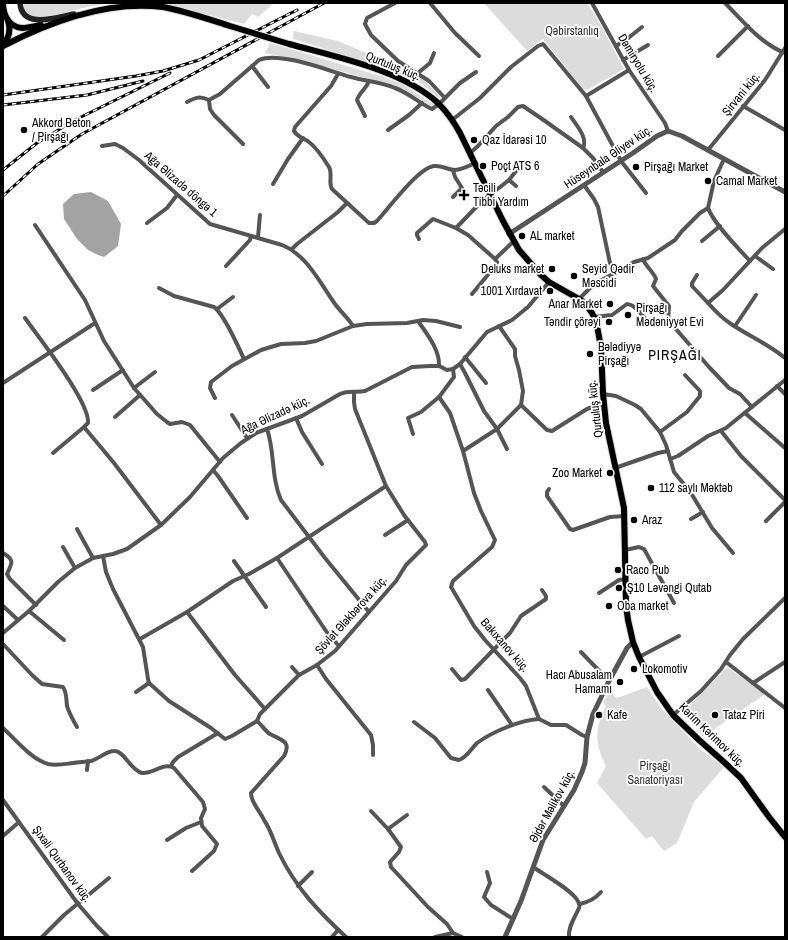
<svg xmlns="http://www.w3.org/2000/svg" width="788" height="940" viewBox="0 0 788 940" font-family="'Archivo Narrow',sans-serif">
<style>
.green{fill:#dcdcdc}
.water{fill:#a3a3a3}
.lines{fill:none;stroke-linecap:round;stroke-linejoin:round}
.primary-casing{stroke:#dbdbdb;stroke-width:8}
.minor{stroke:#555;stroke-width:4}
.tertiary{stroke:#555;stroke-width:5}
.secondary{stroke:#222;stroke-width:5.5}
.primary{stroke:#000;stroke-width:6}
.rail-casing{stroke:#000;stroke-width:3}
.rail{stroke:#fff;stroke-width:1.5;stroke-dasharray:4.5;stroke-linecap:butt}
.primary-bridge-casing{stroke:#dbdbdb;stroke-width:8;stroke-linecap:butt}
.primary-bridge{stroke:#000;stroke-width:6}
.poi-dot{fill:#000;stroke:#fff;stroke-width:1.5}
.labels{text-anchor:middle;stroke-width:3.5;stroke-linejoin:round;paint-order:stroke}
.park-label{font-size:12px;fill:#333;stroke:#fff}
.street-label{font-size:12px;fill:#000;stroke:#fff}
.poi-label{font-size:12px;fill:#000;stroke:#fff;text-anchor:start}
.quarter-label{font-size:14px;letter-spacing:1px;fill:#000;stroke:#fff}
</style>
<rect width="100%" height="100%" fill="#fff"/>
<g class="green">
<path d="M24,3H112C101,5 90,6 79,9C67,12 20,28 24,3Z"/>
<path d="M163,3H274L258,17L252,14L244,24Z"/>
<path d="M484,3H587L598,20L624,69L587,90L583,89L543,39L527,51Z"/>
<path d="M294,31L338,41L371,55L416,75L426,82L441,97L439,98L422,84L387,68L293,39Z"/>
<path d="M270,43L384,77L404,85L434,105L431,106L401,88L312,63L265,53Z"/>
<path d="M727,667L765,694L703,737L686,711L688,707Z"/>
<path d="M647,687L661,708L700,749L724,767L694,802L677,843L664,851L652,836L646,839L597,783L606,766C594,743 595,729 606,706L603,703L609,691L617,698Z"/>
</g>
<path class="water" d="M91,192L108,201L121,224L118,246L104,257L98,255L88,250L77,239L64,219L63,204L74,194Z"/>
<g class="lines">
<g class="primary-casing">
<g id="primary">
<path d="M3,3C3,15 9,27 22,28C28,28 35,26 41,25"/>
<path d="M289,44C336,57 402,70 438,103C447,112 454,122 460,133L503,221L519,250L541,275L549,282L579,299L585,303L592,313L596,321L601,347L603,394L606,423L624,508L626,605L628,620L633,642L639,657L657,692L673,715L699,740L725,763L741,778L769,817L785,837"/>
<path d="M3,45C9,38 11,30 8,21"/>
<path d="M3,46C51,21 107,0 163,7C185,11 208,19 230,26"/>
</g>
</g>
<g class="minor">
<path d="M395,3L367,18L365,24L371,35L398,61L429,81L445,98"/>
<path d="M430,3L455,33L479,56"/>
<path d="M592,3L629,70L665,123L668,131"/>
<path d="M725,3C743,21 761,44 785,53"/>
<path d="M616,46L627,39L642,27"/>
<path d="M718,56L748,26"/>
<path d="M623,60L648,45"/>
<path d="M252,66L268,87"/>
<path d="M418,73L430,63L434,53"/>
<path d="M338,74L331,86L295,127L294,131C297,137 304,138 309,142C317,148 324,159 329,167C333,174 328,182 332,189L369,223H374L377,221C389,208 418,168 434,166C442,165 448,170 455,170C461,170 469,166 475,163"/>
<path d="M586,96L629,70"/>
<path d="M187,102C196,97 200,96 209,100"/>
<path d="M743,106L785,130"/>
<path d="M365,116L357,100C359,93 366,89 369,81"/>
<path d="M571,117C577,126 588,138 583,148"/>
<path d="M452,120L480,98L511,67L538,46L543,44L586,96L621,161L646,193"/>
<path d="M388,130L409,115L422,103"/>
<path d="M243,144L214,115L210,109L209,100L220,94L259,60C280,51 329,71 351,77C365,81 381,82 395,88C409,93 419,103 432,109L439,104L460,83L476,72"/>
<path d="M102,146L115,144L123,148L139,160L210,224L282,245C307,255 320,283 335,304C341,312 348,318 353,326"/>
<path d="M708,150L765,80L785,48"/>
<path d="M470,153L478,146L496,126L508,117L518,107L523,106L545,121L583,148L593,158L603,172"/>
<path d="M509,180L516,186"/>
<path d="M273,184L288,159L303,138"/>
<path d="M584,185L594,199L598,207L610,263L614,273"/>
<path d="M453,197L462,188L455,177L453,170"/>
<path d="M708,208C714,224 738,248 750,261"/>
<path d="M147,223L167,208L177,195"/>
<path d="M35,225L85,300L104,341L134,388L157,414L167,422L170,424L182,422L190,425L220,462"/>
<path d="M785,229L762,248L723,290L708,303C715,311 722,318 731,324C749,336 768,344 785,358"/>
<path d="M258,237L260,215"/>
<path d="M419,239L417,235V233L433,219L456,228"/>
<path d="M702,241L720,226"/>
<path d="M292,249L297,244L338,212L347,203"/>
<path d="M755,256L773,269"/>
<path d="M495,259L468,235L456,228L481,202L509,180L523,162"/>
<path d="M643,259C646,267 653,271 656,279L653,286L669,306L668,320L709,367L729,388L740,394L752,407"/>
<path d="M226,266L250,240L251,236"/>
<path d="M697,275L692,283V286L708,303"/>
<path d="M159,288L174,296L214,307C224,314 238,346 244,359"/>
<path d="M472,294L496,265L497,262L495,259L513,242"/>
<path d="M579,299L590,288L600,281L634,262L648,258L675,240L682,231L700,213L708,208L714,181L724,159"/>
<path d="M217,309L233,297"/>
<path d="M594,317L612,315L627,304C639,305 642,321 653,323C658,324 664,321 668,320"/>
<path d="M25,318C39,338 90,402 88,423L84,427L114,463L161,525"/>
<path d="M418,321C427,334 440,350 439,366"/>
<path d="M735,326L756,295"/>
<path d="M465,357L486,383"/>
<path d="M460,364L465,373L484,411L497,429L507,449"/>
<path d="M3,383L95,323"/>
<path d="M777,386L785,394"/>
<path d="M134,388L155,372"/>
<path d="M93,390L123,370"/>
<path d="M603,394L616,396L635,405L641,409L660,432L666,445L674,472L691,493L712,528L733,553"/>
<path d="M439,397L450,413L463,451L474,493L481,511L495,540L492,547L453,581L451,587L474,626L485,640L520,678L526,686L539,719L551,725H566L582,735L587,737"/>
<path d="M215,398L210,388L211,382L232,366L261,350L281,344L305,343L316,341L353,326L367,324L407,323L423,320L436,321L460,327"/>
<path d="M521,405L547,430L552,431L587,409L604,403"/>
<path d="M745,413L785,448"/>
<path d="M232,415L247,438"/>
<path d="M115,417L140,395"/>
<path d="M296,418L302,432L322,464"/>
<path d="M267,429C275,452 271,478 281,500L325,558L369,612"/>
<path d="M721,431L741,456L785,500"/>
<path d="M660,432L687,412L700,396V391L685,375"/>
<path d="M413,434L408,418L421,412L439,397L454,377L453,369"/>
<path d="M463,451L497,429L521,405L523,391L519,370L515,356V349L499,326"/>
<path d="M53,453L84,427"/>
<path d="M670,459L678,456L708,436L726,428L785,380"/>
<path d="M615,468L658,453L668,451"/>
<path d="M213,470L218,476L247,518"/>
<path d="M549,489L547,492V496L570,529L573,530L610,517L625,516"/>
<path d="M691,519L703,512"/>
<path d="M766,521L785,502"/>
<path d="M77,529L93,558"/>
<path d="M385,535L408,520"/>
<path d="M63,547L75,568"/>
<path d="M625,550L639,547L644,549L674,603"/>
<path d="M3,553C15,560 12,563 7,574L10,579L36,605"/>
<path d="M103,556L106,572L113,589L143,647L148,679L149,683L169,701L211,728L225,739L232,736L257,721"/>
<path d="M277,558L328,634L339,646"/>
<path d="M234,561L266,607"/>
<path d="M599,593L619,580L626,579"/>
<path d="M3,606L18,620"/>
<path d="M29,611L64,640"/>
<path d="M187,612L235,675L265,709"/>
<path d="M3,633L29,611L58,582L75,568L93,558L113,554L127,549L161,525L190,497L223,458L241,443L256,433L302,416L340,394C348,390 357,393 365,391L412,367L430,366H439L447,370L453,369L460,364L487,332L512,320L528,307L549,282"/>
<path d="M140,639L187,612L233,581L249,574L277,558L386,486"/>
<path d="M3,644L32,675L42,684L63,687C67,693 66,698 67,706C69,713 73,720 77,727"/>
<path d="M581,652L609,681"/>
<path d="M639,657L679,636"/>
<path d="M726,662L785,708"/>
<path d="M317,665L326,679L371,735L373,745V755"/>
<path d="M292,667L299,675"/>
<path d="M452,669L461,680L465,679L510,633L521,616L546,599V596L542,590"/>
<path d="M753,683L785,662"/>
<path d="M488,690L512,725"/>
<path d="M136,692L149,683"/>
<path d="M673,715L701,691L721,669L730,655L743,639L785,598"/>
<path d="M257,721L260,714L299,675L317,665L335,651L396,581L406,565L426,545L425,542L404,515L386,486L355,409L354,402V392"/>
<path d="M257,721C262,725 265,731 270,734C281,740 292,741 284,756L251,793C251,803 260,811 264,820C271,830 274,842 279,853C296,888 318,911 346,937"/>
<path d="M414,722L435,738L451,758L459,760C467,757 471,749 477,743C492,732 520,720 539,719"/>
<path d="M3,728C16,740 31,759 48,764C56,766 65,764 73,763C79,762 85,762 91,761C99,759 106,751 114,751C124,750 130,770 142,773C153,774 164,762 174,768L203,802L205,809L201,818L202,826L217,844L214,851L192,871"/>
<path d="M171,766L173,762L178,757L218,733"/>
<path d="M87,770L88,761"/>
<path d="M544,787L564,806"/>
<path d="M3,800L78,904L97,926L108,937"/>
<path d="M371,811L388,829L401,847L399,852L390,862L391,867L428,907L447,924L453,933"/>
<path d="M388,829L407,815"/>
<path d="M3,836L19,822"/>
<path d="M167,840L186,828L201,822"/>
<path d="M533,867C543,874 578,893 579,904C580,906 579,909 578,910C574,919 568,927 569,937"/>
<path d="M487,872L490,883L484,897L491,905L513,919"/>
<path d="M298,886L312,872"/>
<path d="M580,904C589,902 595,899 601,892"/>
<path d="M42,937L64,915L109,878"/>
<path d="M332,937L338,930"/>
<path d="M435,937L453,933L462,937"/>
</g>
<g class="tertiary">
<path d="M509,234L633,153L657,136L668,131L682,136L785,192"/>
<path d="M505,937L521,901L543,840L574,790L582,772L585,763L587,737L593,714L609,681L627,648L633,642"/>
</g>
<path class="secondary" d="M20,3C22,30 57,17 74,14"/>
<use href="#primary" class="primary"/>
<g class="rail-casing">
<g id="rail">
<path d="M3,95L136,76L163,71L199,60L297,10"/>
<path d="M3,105L87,95L143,81"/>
<path d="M3,170L37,143L73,121L170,73"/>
<path d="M3,196L38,164L82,134L324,3"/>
</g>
</g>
<use href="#rail" class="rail"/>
<g class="primary-bridge-casing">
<path id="primary-bridge" d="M230,26L289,44"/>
</g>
<use href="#primary-bridge" class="primary-bridge"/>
</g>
<g class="poi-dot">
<circle cx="24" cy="130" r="4"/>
<circle cx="474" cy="140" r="4"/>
<circle cx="483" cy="166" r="4"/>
<circle cx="636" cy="167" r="4"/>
<circle cx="708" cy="181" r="4"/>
<path d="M462 189h4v4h4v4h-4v4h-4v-4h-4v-4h4z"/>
<circle cx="522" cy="236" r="4"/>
<circle cx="552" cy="269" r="4"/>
<circle cx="574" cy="276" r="4"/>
<circle cx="550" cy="291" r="4"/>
<circle cx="610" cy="304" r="4"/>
<circle cx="628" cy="315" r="4"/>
<circle cx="609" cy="322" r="4"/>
<circle cx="590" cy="354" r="4"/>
<circle cx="610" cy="473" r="4"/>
<circle cx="651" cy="488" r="4"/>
<circle cx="634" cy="520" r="4"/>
<circle cx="618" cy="570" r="4"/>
<circle cx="619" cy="588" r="4"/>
<circle cx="609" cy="606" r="4"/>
<circle cx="634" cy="669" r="4"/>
<circle cx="620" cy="682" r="4"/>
<circle cx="599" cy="715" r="4"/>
<circle cx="715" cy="715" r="4"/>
</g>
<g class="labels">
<g class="park-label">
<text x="572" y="35">Qəbirstanlıq</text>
<text x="655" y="770">Pirşağı<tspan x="655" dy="14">Sanatoriyası</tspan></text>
</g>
<g class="street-label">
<text transform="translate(638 63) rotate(59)" y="4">Dəmiryolu küç.</text>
<text transform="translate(393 66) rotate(22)" y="4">Qurtuluş küç.</text>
<text transform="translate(741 94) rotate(-51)" y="4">Şirvani küç.</text>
<text transform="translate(608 157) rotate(-34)" y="4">Hüseynbala Əliyev küç.</text>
<text transform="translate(181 184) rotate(41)" y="4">Ağa Əlizadə döngə 1</text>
<text transform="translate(595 409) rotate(-97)" y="4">Qurtuluş küç.</text>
<text transform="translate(275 415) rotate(-25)" y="4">Ağa Əlizadə küç.</text>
<text transform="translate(351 615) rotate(-48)" y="4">Şövlət Ələkbərova küç.</text>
<text transform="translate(505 645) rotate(49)" y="4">Bakıxanov küç.</text>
<text transform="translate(712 735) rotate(44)" y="4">Kərim Kərimov küç.</text>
<text transform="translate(552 806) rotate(-61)" y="4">Əjdər Məlikov küç.</text>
<text transform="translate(62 864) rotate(54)" y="4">Şıxəli Qurbanov küç.</text>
</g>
<g class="poi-label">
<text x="32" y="127">Akkord Beton<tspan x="32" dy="14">/ Pirşağı</tspan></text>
<text x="482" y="144">Qaz İdarəsi 10</text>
<text x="491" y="170">Poçt ATS 6</text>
<text x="644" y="171">Pirşağı Market</text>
<text x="716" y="185">Camal Market</text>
<text x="473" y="192">Təcili<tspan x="473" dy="14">Tibbi Yardım</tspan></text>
<text x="530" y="240">AL market</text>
<text x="544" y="273" text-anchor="end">Deluks market</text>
<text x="582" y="273">Seyid Qədir<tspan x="582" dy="14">Məscidi</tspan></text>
<text x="542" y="295" text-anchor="end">1001 Xırdavat</text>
<text x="602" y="308" text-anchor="end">Anar Market</text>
<text x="636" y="312">Pirşağı<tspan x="636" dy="14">Mədəniyyət Evi</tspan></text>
<text x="601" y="326" text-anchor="end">Təndir çörəyi</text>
<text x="598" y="351">Bələdiyyə<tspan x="598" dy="14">Pirşağı</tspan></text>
<text x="602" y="477" text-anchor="end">Zoo Market</text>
<text x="659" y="492">112 saylı Məktəb</text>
<text x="642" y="524">Araz</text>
<text x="626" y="574">Raco Pub</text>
<text x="627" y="592">Ş10 Ləvəngi Qutab</text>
<text x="617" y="610">Oba market</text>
<text x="642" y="673">Lokomotiv</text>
<text x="612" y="679" text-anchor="end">Hacı Abusalam<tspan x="612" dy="14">Hamamı</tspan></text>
<text x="607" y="719">Kafe</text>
<text x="723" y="719">Tataz Piri</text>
</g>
<g class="quarter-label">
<text x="675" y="360">PIRŞAĞI</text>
</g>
</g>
<rect width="788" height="940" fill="none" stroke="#000000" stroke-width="8"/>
</svg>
